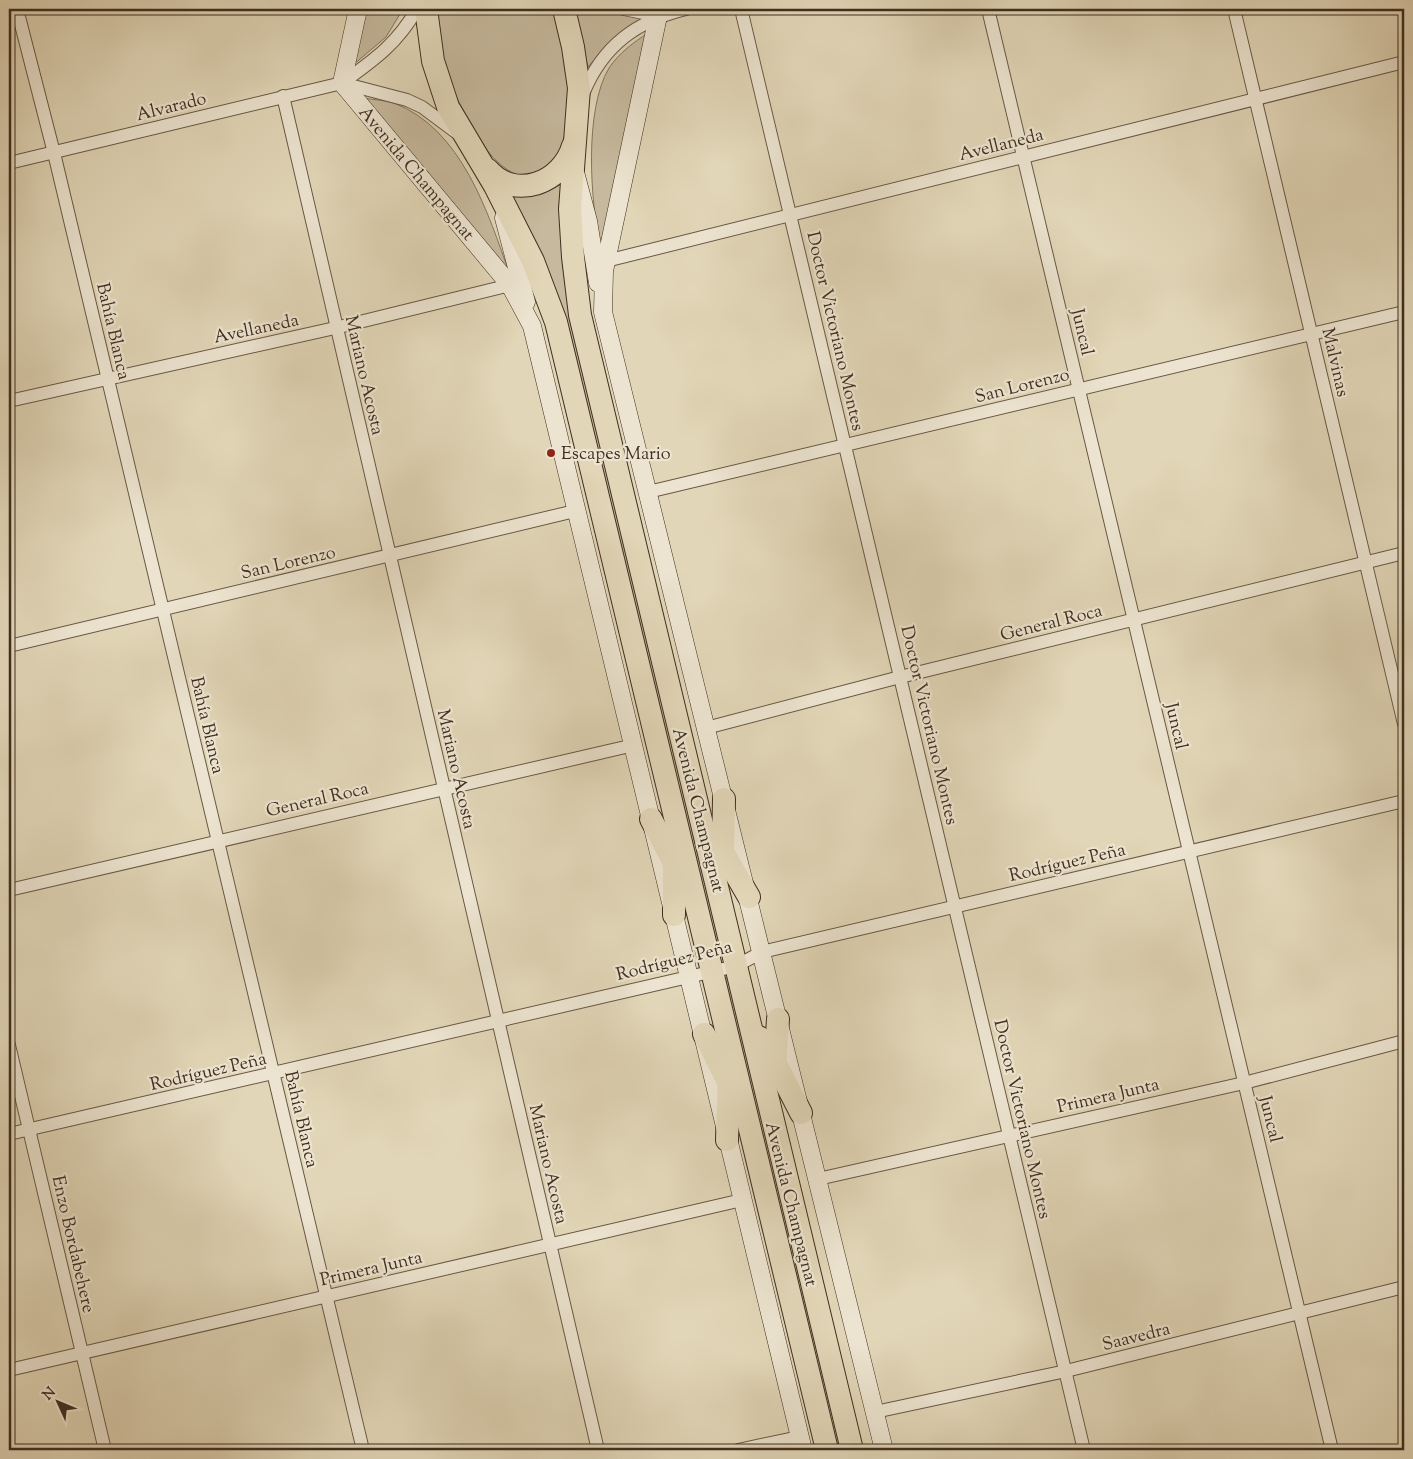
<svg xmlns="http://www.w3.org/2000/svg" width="1413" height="1459" viewBox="0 0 1413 1459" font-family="'Sorts Mill Goudy',serif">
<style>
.green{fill:#c6b99d;stroke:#83745e}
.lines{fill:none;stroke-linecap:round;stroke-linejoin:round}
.street-casing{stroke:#685846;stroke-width:14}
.secondary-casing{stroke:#402e20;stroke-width:19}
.highway-casing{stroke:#402e20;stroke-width:24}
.street{stroke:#ece4d0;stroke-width:12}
.secondary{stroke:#ece4d0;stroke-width:18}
.highway{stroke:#e1d6b7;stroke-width:22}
.poi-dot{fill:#8f2418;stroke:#ece4d0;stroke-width:2}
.labels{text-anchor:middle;stroke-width:4.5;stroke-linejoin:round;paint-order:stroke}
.street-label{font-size:18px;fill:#402e20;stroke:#ece4d0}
.poi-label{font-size:18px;fill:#402e20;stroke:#ece4d0;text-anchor:start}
</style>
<rect width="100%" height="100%" fill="#e1d6b7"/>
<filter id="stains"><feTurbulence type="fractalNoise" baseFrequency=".004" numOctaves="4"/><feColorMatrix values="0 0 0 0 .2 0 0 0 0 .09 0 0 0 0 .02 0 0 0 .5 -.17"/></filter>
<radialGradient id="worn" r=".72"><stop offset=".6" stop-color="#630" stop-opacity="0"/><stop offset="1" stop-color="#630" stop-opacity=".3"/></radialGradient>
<g class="green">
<path d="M366,9H403L386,37L353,65Z"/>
<path d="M437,9H552C567,44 587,163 531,175C489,184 449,86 441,54C438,40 438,23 437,9Z"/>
<path d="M572,9H604L645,18C622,30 605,47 588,67Z"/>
<path d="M648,33L601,249C590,202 584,110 609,68C619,53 634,42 648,33Z"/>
<path d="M364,98C374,100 385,100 394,103C462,129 488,213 510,275Z"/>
<path d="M562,184L724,952L718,957L561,307C548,268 531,232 510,197L542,194Z"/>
<path d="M721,978L730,979L844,1450H834Z"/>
</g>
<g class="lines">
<g class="street-casing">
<g id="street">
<path d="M17,9L54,153L363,1450"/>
<path d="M624,9L658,16"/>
<path d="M741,9L1084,1450"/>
<path d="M988,9L1332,1450"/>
<path d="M1234,9L1404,724"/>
<path d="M342,83C374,60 397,44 417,9"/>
<path d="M583,94C603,45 637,21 686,9"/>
<path d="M283,96L598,1450"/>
<path d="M9,163L342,83L407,100L422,107L457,133"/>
<path d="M606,261L1404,62"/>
<path d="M9,401L335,328L510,285"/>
<path d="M648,492L1404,312"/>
<path d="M9,646L575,511"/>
<path d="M706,728L900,677L1404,553"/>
<path d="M9,890L634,745"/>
<path d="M9,1045L105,1450"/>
<path d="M9,1134L736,966L762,952L1404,801"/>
<path d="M818,1179L1244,1083L1404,1041"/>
<path d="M9,1370L742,1200"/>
<path d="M875,1412L1066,1371L1404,1287"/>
<path d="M738,1450L799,1437"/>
</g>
</g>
<g class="secondary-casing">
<g id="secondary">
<path d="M358,9L342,83L510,285L532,326L803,1450"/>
<path d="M653,9L658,16L604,271L603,312L884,1450"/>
<path d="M576,176L588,221L598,283"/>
<path d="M504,218L526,302"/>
</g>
</g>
<g class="highway-casing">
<g id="highway">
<path d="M426,9L433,61L448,107L495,186L533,261L556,322L827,1450"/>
<path d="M564,9L573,47L579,88L570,209L573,257L580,315L852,1450"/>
<path d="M488,170C515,201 562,183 573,146"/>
<path d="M651,819L677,869"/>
<path d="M712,833L749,897"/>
<path d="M674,852V915"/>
<path d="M723,852L724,799"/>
<path d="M704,1034L730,1086"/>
<path d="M759,1037L776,1064L801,1113"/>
<path d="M775,1068L778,1019"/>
<path d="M727,1140L729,1076"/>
</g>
</g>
<use href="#street" class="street"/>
<use href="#secondary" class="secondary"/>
<use href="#highway" class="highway"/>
</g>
<circle class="poi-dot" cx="551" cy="453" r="5"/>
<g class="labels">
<g class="street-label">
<text transform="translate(171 106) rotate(-14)" y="6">Alvarado</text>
<text transform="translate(1001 144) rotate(-14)" y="6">Avellaneda</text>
<text transform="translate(417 173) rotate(50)" y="6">Avenida Champagnat</text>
<text transform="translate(256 328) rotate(-12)" y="6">Avellaneda</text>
<text transform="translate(114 331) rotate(77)" y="6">Bahía Blanca</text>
<text transform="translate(836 331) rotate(77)" y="6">Doctor Victoriano Montes</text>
<text transform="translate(1083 332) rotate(77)" y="6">Juncal</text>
<text transform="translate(1336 362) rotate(77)" y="6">Malvinas</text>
<text transform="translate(365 375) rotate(77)" y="6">Mariano Acosta</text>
<text transform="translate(1022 385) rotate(-14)" y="6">San Lorenzo</text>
<text transform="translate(288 562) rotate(-13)" y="6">San Lorenzo</text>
<text transform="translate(1051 622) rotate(-14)" y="6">General Roca</text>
<text transform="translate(208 725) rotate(77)" y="6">Bahía Blanca</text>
<text transform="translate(930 725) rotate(77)" y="6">Doctor Victoriano Montes</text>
<text transform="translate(1177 726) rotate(77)" y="6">Juncal</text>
<text transform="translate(457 769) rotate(77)" y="6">Mariano Acosta</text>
<text transform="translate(317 799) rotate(-13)" y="6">General Roca</text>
<text transform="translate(699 810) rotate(76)" y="6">Avenida Champagnat</text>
<text transform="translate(1067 862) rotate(-13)" y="6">Rodríguez Peña</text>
<text transform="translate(674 960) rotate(-14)" y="6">Rodríguez Peña</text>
<text transform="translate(208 1071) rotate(-13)" y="6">Rodríguez Peña</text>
<text transform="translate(1108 1095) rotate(-13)" y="6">Primera Junta</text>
<text transform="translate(302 1119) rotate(77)" y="6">Bahía Blanca</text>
<text transform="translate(1023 1119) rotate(77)" y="6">Doctor Victoriano Montes</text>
<text transform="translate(1271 1119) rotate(76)" y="6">Juncal</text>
<text transform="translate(549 1164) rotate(77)" y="6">Mariano Acosta</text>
<text transform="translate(792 1204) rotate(76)" y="6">Avenida Champagnat</text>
<text transform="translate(74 1244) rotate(77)" y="6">Enzo Bordabehere</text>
<text transform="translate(371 1268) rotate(-13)" y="6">Primera Junta</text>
<text transform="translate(1136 1336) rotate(-14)" y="6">Saavedra</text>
</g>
<g class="poi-label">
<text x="561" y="459">Escapes Mario</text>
</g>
</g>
<rect width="1413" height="1459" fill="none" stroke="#e1d6b7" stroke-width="30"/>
<rect x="10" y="10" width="1393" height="1439" fill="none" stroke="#402e20" stroke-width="2.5"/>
<rect x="15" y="15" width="1383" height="1429" fill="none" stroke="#402e20"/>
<g transform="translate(58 1402) rotate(314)" stroke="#ece4d0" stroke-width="4" paint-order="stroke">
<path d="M0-4L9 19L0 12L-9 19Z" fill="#402e20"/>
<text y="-8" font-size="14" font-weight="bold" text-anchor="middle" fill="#402e20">N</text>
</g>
<rect width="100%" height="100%" filter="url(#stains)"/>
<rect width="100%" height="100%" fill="url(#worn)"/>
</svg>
